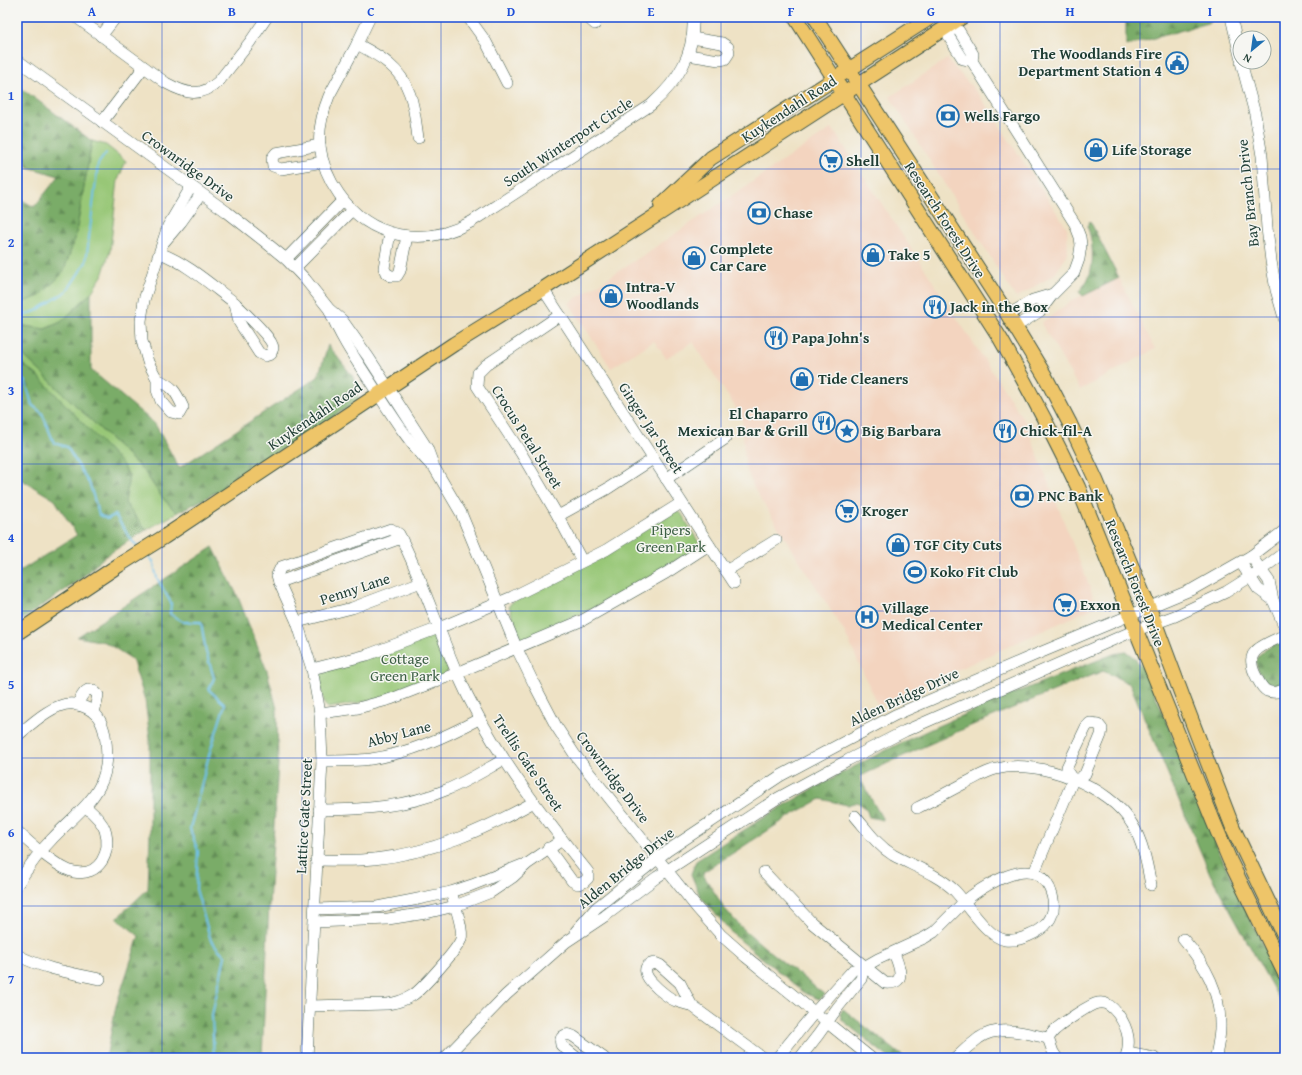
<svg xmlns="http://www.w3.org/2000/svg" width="1302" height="1075" viewBox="0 0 1302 1075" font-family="'Gentium Book Plus',serif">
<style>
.built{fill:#f3d4bf}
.green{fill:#98c777;stroke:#5c8256}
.forest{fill:url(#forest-firs);stroke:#4c744e}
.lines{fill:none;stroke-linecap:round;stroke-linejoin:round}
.stream{stroke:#70c2ec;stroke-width:2}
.minor-casing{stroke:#3e564a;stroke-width:12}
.major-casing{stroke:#3e564a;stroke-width:16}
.minor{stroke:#fff;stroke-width:11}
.major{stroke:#eec569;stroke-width:14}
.grid{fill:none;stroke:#1d4ed8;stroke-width:1;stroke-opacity:0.55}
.labels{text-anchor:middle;stroke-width:3;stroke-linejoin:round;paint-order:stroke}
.poi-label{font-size:15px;font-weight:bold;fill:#1f3d34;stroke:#f6f6f2;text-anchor:start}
.street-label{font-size:15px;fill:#1f3d34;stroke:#f6f6f2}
.park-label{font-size:15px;fill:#3d6045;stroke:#f6f6f2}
.neatline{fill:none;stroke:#1d4ed8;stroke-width:1.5}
.grid-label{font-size:13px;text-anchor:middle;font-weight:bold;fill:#1d4ed8}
</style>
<defs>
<pattern id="forest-firs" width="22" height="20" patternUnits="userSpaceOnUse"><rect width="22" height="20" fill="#7aac68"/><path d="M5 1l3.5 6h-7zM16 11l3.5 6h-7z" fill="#638d56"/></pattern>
</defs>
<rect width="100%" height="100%" fill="#f6f6f2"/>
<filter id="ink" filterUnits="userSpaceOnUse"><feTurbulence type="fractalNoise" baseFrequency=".025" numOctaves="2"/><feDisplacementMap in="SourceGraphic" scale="8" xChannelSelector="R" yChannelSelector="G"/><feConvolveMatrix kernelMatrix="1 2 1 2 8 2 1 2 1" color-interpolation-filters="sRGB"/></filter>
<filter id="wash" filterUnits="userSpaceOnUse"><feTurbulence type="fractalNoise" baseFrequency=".012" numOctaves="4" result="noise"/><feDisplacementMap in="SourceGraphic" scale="16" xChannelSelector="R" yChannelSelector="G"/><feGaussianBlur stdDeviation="0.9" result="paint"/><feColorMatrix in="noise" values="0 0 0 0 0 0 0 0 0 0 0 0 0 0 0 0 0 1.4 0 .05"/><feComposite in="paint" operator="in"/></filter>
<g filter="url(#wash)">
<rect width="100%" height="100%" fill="#eee2c5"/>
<g class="built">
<path d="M947,59L980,96L1067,228L1068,254L1055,274L1016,298L890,97Z"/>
<path d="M832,128L1024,420L1097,606L878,706L845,633L755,490L745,467L742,420L737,410L693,342L666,358L654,341L611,368L569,303L642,256Z"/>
<path d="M1119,278L1155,349L1080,390L1041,323L1073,300Z"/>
</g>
<g class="green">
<path d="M92,141L106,145L126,161L118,180L110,251L102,276L91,293L61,322L45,329L17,325V303L75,239Z"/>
<path d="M17,349L144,471L161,496L177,513L146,530L125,503L129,475L21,363H17Z"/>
<path d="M675,511L681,513L699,543L697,548L626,592L524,641L520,638L509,606L512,602Z"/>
<path d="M431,635L439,638L451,666L445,675L380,699L328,708L324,704L319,677L323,670Z"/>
</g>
<g class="forest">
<path d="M1126,17H1209L1211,22L1126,46Z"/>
<path d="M17,85L92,141L75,239L63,273L40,296L18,304L17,197L34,207L59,176L27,167L25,154L17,148Z"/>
<path d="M1090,221L1119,278L1083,296L1079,292C1082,288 1086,283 1088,279C1095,265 1093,239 1087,226Z"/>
<path d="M91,293V370L155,424L179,468L318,377L328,345L353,377L359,400L217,492L177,513L161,496L144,471L17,349V325L45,329L61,322Z"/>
<path d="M17,363H21L37,375L122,464L129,475L125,503L146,530L104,557L81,579L17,623V573L77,535L55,500L17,477Z"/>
<path d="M213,547L238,597L267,671L277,709L278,764L269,904L262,1058H106L116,1006L139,936L117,918L148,889L150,833V739L145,700L132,659L105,642L77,637Z"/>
<path d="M1279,642H1285V685L1268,688C1252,659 1248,659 1279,642Z"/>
<path d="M1126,652L1132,655L1146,672L1224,863L1253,925L1285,984V1010L1210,874L1130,684L1103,671C1021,704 939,738 859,777L883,820L869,817L866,808L857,802L847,805L821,799L792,815L702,873L725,909L740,926L769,951L825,995L819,999L806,994L734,935L700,896L691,874L696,861C771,811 849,766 931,729C991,702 1052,678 1114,654Z"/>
<path d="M843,1009L905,1058H889L842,1020L840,1014Z"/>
</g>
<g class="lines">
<g class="stream">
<path d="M17,314L22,316L36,311L67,291L86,262L98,164L106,153"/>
<path d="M17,374L26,383L32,405L42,413L54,443L67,447L90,485L99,515L107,519L115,515L133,542L139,547"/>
<path d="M146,554L153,561L157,578L171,603L170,614L183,622H201L206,652L214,678L209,690L225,704L209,755L190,829L198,851L196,889L211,941L225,956L212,1015L214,1058"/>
</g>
</g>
</g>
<g filter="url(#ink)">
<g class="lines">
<g class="minor-casing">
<g id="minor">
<path d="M76,17L166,83C186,94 201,98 219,81L250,42L267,17"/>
<path d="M370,17L357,44L329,96C323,111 318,129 320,146C322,164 329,180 339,194C370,239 424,248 471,222L651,105C678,81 695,54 693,17"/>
<path d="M468,17L486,42L507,83"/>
<path d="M587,17L595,24"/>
<path d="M1231,17L1240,56"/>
<path d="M949,25V37L963,59L972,61L1075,224L1080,237L1081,245L1079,259L1074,273L1053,294L1040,311L1015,327"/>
<path d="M949,25L959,31L973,54L972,61"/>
<path d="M101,36L116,17"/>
<path d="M357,44C368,50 380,56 389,64C413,84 414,109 418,138"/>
<path d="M688,55L719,60L725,59L729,53L728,47L722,43L692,38"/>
<path d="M17,60L227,212L264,241L286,259L305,279L329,309L342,320L369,358L427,448L434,467L461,513L517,649L534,684L556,726L575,755L697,908L721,935L746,957L871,1058"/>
<path d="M1241,62L1255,114L1262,156L1267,228L1271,261L1276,290L1285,321"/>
<path d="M102,122L144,67"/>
<path d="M320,145L276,153L272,158L273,166L281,169L323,162"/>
<path d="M390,233L384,268L386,273L391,276H397L400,271L407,236"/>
<path d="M164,242L181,222L201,194"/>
<path d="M160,253C188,264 211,285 235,303"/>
<path d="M286,259L343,200"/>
<path d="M295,268L352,210"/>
<path d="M543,289L734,583"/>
<path d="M235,303C242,311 273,338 273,348C273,349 271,352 271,354L265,356L259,353L239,322Z"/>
<path d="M330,311C340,337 356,360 371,383C390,412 407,441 431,465"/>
<path d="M560,315L486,365L478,373L477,386L521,453L558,516L582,561"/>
<path d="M1008,315L1033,300L1053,294"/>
<path d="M157,379C173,387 175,390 183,407L179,414L171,412L161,401L157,390V379L148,362L142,341L141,321L144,300L168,226L191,187"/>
<path d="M666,479L725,439"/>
<path d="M558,516L607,489L653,459"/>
<path d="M1251,556L1269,581L1273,600L1285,628"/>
<path d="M1241,563L1258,589L1273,600"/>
<path d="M726,571L776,540"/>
<path d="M279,582L401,538"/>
<path d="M297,622L352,608L421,582"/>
<path d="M1285,635C1277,639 1260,645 1255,652C1252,655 1251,660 1252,664C1252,670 1261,688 1267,691C1273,693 1280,692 1285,689"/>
<path d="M312,669L367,655L439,628L512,597L606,550L681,503"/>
<path d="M77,705C82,695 88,682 98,695L94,713"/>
<path d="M320,713L358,708L391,699L457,673L583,620L666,573L709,545"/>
<path d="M1090,723L1098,724L1102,729L1101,735L1085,774L1080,778L1073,780L1067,771V767L1086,727Z"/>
<path d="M17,736C30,725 55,701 74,704C76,704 79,706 82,706C97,711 102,721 105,735C115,790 84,805 52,839C38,853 27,869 17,885"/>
<path d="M322,761C338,761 355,761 371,759C410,753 445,737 479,719"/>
<path d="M917,808C933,800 948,792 963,784C974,779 984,772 996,769C1039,758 1110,786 1132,824C1143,842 1147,864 1151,885"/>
<path d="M319,810C362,810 406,807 446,790C466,782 485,770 503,760"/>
<path d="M17,831C28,842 59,869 74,872C99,877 112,853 105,830C102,821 93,813 86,807"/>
<path d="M316,860C336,860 355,861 374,859C432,853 484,830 534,802"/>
<path d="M764,872L812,923L885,983C908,985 899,966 894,953"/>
<path d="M1034,873L1073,780"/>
<path d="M315,909L377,907L413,900L451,892L472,885L522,865"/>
<path d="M315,922L388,919L426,913L455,906L491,892L513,877L527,864L562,840"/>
<path d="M576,931L596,908L667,851L780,776L895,715L1037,654L1193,589L1251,556L1285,530"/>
<path d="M1183,939C1206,965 1221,993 1220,1028C1220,1038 1217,1048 1216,1058"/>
<path d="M17,955C44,969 71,973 100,979"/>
<path d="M655,963L660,965L680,983L692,1006C687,1004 681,1003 676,1001C667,998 628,968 655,963Z"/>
<path d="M310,1006L387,1004C396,1003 405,1000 413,995C422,989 458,949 461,939C464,930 454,902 451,892"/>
<path d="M692,1006L763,1058"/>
<path d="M1048,1038C1051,1035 1053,1031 1056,1029C1063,1023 1090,1004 1098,1003C1113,1000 1126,1024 1128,1037C1129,1044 1128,1051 1126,1058"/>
<path d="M1048,1038L1053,1052L1057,1058"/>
<path d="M1127,1053L1154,1058"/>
<path d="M307,1058L322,761L320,713L312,669L297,622L279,582L277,575L281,567L391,529L399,534C422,578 437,627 457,673C489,746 538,810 588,872V878L584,882L578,884L572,881L548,848"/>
<path d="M445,1058L506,995L566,942L605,916L657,877L778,798L848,760L905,731L1131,632L1175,616L1226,592L1261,570L1285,552"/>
<path d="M577,1058L561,1045C559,1037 565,1032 573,1036L604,1058"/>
<path d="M777,1058L814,1013L853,970L864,967L878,959L924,938L934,932L965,901C979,889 1017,865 1036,874C1052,882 1059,907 1048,922C1040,933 1018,942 1005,940C987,937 967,903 954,890C937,874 913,866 893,855C877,845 867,830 855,816"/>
<path d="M800,1058L818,1035L838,1007L861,979L864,967"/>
<path d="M956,1058C963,1051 971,1044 979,1038C999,1024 1027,1034 1048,1038"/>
</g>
</g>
<g class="major-casing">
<g id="major">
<path d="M795,17L1000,338C1028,387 1054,436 1078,487L1214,823L1230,861L1285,974"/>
<path d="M815,17L1008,315L1045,376L1070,424L1096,480L1155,623L1183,698L1233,828L1285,937"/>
<path d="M661,205L711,158L931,17"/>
<path d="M17,633L119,565L164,537L454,344L543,289L962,17"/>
</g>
</g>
<use href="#minor" class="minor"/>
<use href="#major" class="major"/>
</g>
</g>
<path class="grid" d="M162,17V1058M302,17V1058M441,17V1058M581,17V1058M721,17V1058M861,17V1058M1000,17V1058M1140,17V1058M17,169H1285M17,317H1285M17,464H1285M17,611H1285M17,758H1285M17,906H1285"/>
<defs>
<g id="civic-ring" transform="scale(1.15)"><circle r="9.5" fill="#f6f6f2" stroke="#1f6fb2" stroke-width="1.5"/><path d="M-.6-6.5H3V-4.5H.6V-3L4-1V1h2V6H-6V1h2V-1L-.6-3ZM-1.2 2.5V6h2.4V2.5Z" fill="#1f6fb2"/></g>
<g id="bank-ring" transform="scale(1.15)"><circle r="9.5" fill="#f6f6f2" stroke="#1f6fb2" stroke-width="1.5"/><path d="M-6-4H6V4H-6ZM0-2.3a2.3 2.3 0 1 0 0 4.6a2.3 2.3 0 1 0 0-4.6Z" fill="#1f6fb2"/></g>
<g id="shop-ring" transform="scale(1.15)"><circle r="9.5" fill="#f6f6f2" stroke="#1f6fb2" stroke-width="1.5"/><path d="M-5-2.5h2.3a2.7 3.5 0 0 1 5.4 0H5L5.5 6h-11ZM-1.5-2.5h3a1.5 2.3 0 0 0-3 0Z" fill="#1f6fb2"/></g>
<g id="supermarket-ring" transform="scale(1.15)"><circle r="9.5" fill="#f6f6f2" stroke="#1f6fb2" stroke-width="1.5"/><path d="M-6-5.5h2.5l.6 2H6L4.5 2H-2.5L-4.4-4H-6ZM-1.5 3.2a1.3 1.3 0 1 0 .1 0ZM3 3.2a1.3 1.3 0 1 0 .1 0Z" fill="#1f6fb2"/></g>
<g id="restaurant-ring" transform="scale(1.15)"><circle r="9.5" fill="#f6f6f2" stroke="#1f6fb2" stroke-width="1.5"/><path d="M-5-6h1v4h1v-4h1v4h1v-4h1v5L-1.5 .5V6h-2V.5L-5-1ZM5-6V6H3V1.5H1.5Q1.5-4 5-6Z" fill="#1f6fb2"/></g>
<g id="sight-ring" transform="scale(1.15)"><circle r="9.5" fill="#f6f6f2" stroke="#1f6fb2" stroke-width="1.5"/><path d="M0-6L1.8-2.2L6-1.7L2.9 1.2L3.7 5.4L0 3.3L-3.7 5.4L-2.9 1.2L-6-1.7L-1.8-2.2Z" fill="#1f6fb2"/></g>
<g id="stadium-ring" transform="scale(1.15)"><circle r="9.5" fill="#f6f6f2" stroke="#1f6fb2" stroke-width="1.5"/><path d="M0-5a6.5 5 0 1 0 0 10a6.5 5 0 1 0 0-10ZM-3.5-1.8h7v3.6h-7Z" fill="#1f6fb2"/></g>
<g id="hospital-ring" transform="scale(1.15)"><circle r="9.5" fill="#f6f6f2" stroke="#1f6fb2" stroke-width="1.5"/><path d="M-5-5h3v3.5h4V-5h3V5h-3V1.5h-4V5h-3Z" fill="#1f6fb2"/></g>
</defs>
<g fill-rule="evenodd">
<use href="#civic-ring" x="1177" y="63"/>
<use href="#bank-ring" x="948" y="116"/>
<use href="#shop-ring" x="1096" y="150"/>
<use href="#supermarket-ring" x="831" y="161"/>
<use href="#bank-ring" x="759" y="213"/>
<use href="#shop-ring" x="873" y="255"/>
<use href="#shop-ring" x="694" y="258"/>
<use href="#shop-ring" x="611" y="296"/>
<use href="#restaurant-ring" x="935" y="307"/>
<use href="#restaurant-ring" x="776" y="338"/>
<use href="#shop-ring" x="802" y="379"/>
<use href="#restaurant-ring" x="824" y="423"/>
<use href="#sight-ring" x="847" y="431"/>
<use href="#restaurant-ring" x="1005" y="431"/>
<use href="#bank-ring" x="1022" y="496"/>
<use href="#supermarket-ring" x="847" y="511"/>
<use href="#shop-ring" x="898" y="545"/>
<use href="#stadium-ring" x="915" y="572"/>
<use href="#supermarket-ring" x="1065" y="605"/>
<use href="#hospital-ring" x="867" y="617"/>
</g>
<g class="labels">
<g class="poi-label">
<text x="1162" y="59" text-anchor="end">The Woodlands Fire<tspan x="1162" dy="17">Department Station 4</tspan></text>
<text x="964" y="121">Wells Fargo</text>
<text x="1112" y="155">Life Storage</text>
<text x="846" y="166">Shell</text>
<text x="774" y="218">Chase</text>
<text x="710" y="254">Complete<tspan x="710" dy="17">Car Care</tspan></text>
<text x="888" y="260">Take 5</text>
<text x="626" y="292">Intra-V<tspan x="626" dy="17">Woodlands</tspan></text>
<text x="950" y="312">Jack in the Box</text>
<text x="792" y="343">Papa John's</text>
<text x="818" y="384">Tide Cleaners</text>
<text x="808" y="419" text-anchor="end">El Chaparro<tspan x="808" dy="17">Mexican Bar &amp; Grill</tspan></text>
<text x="862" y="436">Big Barbara</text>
<text x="1020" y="436">Chick-fil-A</text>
<text x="1038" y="501">PNC Bank</text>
<text x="862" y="516">Kroger</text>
<text x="914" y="550">TGF City Cuts</text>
<text x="930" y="577">Koko Fit Club</text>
<text x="1080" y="610">Exxon</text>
<text x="882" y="613">Village<tspan x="882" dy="17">Medical Center</tspan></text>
</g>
<g class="street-label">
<text transform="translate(789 109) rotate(-33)" y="5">Kuykendahl Road</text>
<text transform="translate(568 142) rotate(-33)" y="5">South Winterport Circle</text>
<text transform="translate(188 166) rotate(36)" y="5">Crownridge Drive</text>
<text transform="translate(1248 193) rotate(-96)" y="5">Bay Branch Drive</text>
<text transform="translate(945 220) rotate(57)" y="5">Research Forest Drive</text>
<text transform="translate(315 416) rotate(-34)" y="5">Kuykendahl Road</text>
<text transform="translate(651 428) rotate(57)" y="5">Ginger Jar Street</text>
<text transform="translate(527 437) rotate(58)" y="5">Crocus Petal Street</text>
<text transform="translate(1135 583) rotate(68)" y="5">Research Forest Drive</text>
<text transform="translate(355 589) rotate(-18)" y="5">Penny Lane</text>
<text transform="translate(904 697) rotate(-25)" y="5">Alden Bridge Drive</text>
<text transform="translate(399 734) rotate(-15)" y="5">Abby Lane</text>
<text transform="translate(528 763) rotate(56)" y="5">Trellis Gate Street</text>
<text transform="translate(613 777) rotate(53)" y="5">Crownridge Drive</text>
<text transform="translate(304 816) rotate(-87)" y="5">Lattice Gate Street</text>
<text transform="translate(626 868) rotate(-39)" y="5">Alden Bridge Drive</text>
</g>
<g class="park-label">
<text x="671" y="535">Pipers<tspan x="671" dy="17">Green Park</tspan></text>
<text x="405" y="664">Cottage<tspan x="405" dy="17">Green Park</tspan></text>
</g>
</g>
<rect width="1302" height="1075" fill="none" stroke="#f6f6f2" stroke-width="44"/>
<g transform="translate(1252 50) rotate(209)"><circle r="19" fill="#f6f6f2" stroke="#a0aca6"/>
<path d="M0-3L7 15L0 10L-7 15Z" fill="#1f6fb2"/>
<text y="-6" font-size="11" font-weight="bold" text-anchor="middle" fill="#1f3d34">N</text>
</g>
<rect x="22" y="22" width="1258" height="1031" class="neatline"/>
<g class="grid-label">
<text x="92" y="16">A</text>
<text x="232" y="16">B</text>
<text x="371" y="16">C</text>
<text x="511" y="16">D</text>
<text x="651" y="16">E</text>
<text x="791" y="16">F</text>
<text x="931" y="16">G</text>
<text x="1070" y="16">H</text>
<text x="1210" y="16">I</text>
<text x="11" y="100">1</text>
<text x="11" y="247">2</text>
<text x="11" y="395">3</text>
<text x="11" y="542">4</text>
<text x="11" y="689">5</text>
<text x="11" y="837">6</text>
<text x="11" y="984">7</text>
</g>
</svg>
